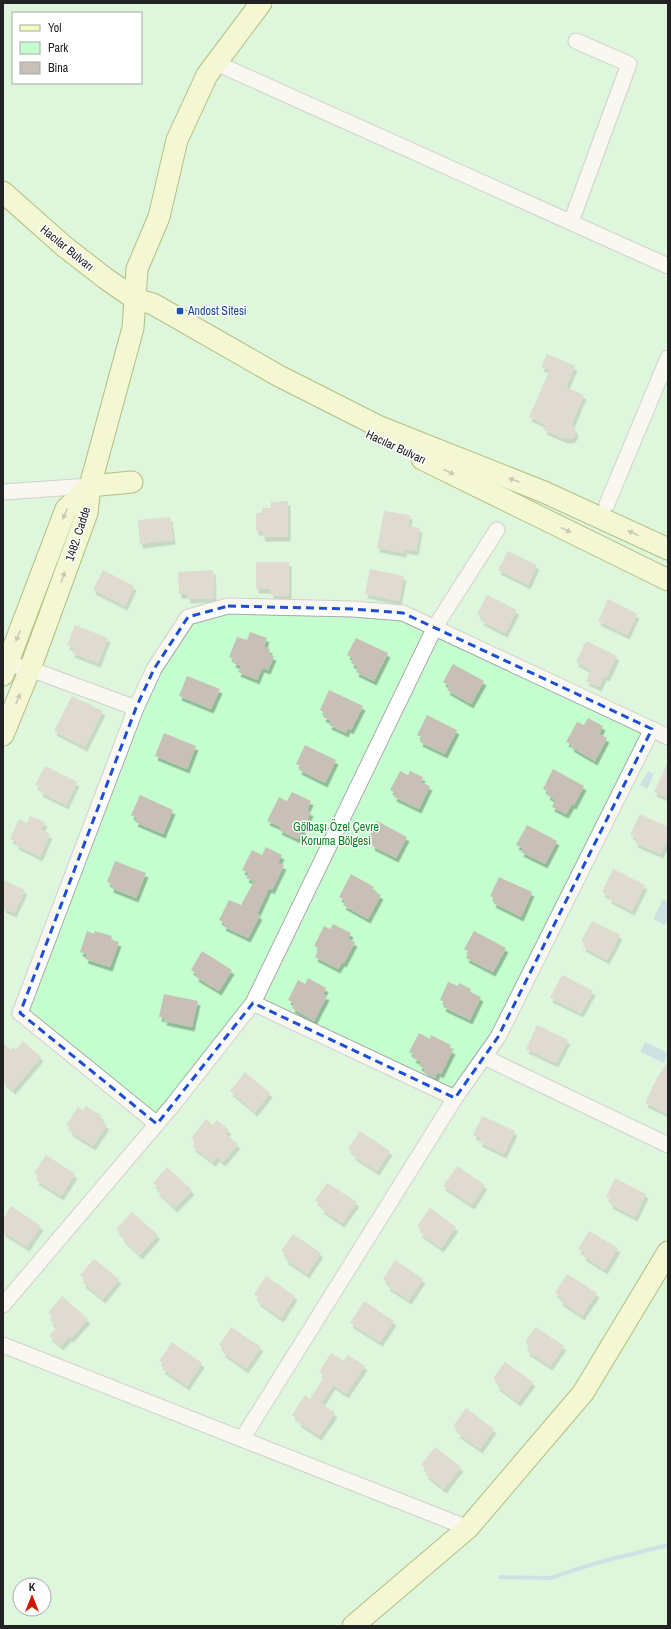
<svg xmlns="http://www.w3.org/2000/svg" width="671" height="1629" viewBox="0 0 671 1629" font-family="'Archivo Narrow',sans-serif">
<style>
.park{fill:#c4fdce;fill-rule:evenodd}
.water{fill:#a6cfe2}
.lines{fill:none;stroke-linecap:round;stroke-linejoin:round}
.stream{stroke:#a6cfe2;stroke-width:4}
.building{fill:#c8c0b7;filter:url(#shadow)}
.street-casing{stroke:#a9a9a9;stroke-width:17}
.secondary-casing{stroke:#678100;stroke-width:23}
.street{stroke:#fff;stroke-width:15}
.secondary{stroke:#f4febb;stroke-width:21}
.oneway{fill:#969b76}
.marked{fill:none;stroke:#1d4ed8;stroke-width:3;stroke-dasharray:8 5;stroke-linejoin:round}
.transit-dot{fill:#1a4fb4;stroke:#fff;stroke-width:1.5}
.labels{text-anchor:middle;stroke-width:3;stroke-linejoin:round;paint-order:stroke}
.street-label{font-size:12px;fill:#222;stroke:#fff}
.transit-label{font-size:12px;fill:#164399;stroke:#fff;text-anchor:start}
.park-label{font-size:12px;fill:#05851c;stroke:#fff}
</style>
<defs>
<filter id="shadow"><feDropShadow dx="2.5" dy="4.5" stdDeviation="0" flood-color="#0004"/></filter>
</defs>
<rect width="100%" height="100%" fill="#f2f0e8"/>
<path class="park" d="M3,3H668V1626H3ZM13,13H141V83H13ZM20,1585H44V1609H20Z"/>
<g class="water">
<path d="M648,771L654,774L647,789L640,785Z"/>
<path d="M663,899L668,902V919L665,925L653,919Z"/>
<path d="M645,1042L668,1053L664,1063L640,1052Z"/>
</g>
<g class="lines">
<path class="stream" d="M500,1577L550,1578L596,1563L668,1545"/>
</g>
<g class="building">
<path d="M547,354L575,366L566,387L584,395L572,423L576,433L573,438L571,439H565L544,430L546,425L529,417L549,372V370L541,367Z"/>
<path d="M288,501V537H263L262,531H256V513H262V508H271V502Z"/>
<path d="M384,511L410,515L408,526L420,528L416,551L404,549V553L377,548Z"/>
<path d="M170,517L173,540L140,544L138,520Z"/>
<path d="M508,551L537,565L528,585L498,570Z"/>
<path d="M256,562H289V596H271V589H256Z"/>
<path d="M370,569L404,576L399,601L365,594Z"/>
<path d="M103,570L134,586L125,606L93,590Z"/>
<path d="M213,570L214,598L188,599L187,594H179L178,572Z"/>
<path d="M487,595L517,610L505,633L481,621L483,617L477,614Z"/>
<path d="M608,599L637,614L627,635L598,621Z"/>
<path d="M75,625L108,638L98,663L72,653L74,648L67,645Z"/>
<path d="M250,632L267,638L264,647L270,649L268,654L274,656L268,670L262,668L257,680L238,672L241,666L233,663L234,659L229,657L237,637L247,640Z"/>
<path d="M356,638L388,653L374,681L356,672L358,667L351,663L353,658L347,655Z"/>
<path d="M586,641L617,656L607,677L604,676L599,687L586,681L591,670L576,662Z"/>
<path d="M453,664L484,681L471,704L447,690L450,686L443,682Z"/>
<path d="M187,676L220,689L211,709L179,696Z"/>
<path d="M329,690L363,706L351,730L348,728L346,733L329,725L331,721L323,717L325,713L320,710Z"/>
<path d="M72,696L103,711L85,747L54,731Z"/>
<path d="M427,715L457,730L445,754L420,742L422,737L417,735Z"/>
<path d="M588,718L603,726L599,734L607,738L595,761L571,747L572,745L566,742L577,722L584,725Z"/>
<path d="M164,733L196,746L187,769L155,756Z"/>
<path d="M305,745L336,760L325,783L299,770L301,766L296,764Z"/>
<path d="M668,762V798L654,792Z"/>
<path d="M45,766L77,782L66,805L40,792L41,788L35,785Z"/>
<path d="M553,769L584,786L574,805L572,804L566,814L552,807L555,800L547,795L549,792L543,789Z"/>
<path d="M400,771L408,775L410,771L423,777L421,782L430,786L419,809L394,797L395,793L390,790Z"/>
<path d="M292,792L311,801L307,810L311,812L298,839L279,830L281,827L267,821L279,797L287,801Z"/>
<path d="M140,795L173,810L163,834L135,822L137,818L131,815Z"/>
<path d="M640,814L668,827V839L661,854L635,843L637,838L630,835Z"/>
<path d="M30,816L45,822L41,830L50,834L40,857L16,845L17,842L10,839L19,819L27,823Z"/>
<path d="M377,821L407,837L396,858L372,846L373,842L368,839Z"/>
<path d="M527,825L557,841L545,864L521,852L523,848L516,845Z"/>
<path d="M266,847L282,855L278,863L284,865L272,890L269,888L257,914L260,915L248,938L223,926L225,923L219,920L229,900L241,905L254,881L246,878L249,873L242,870L252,850L262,855Z"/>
<path d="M115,861L146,873L136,898L111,888L112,884L107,882Z"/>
<path d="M613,869L645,885L632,911L609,899L610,897L602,892Z"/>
<path d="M351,874L374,887L372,890L381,895L368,919L343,905L346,901L339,897Z"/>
<path d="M499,877L532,892L521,917L493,903L495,899L490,896Z"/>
<path d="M3,880L25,890L14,913L3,908Z"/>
<path d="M592,921L620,935L607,960L583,947L585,943L581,941Z"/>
<path d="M333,924L351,933L348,939L355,942L344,963L342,962L338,969L315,957L319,948L314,946L324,926L330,929Z"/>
<path d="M87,931L94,934L95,931L112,936L111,940L119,942L110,967L85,959L87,954L80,952Z"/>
<path d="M474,931L506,948L493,972L466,958L469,952L464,949Z"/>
<path d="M202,951L232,970L219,991L196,977L197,974L191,970Z"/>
<path d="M562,975L593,991L581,1013L550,998Z"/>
<path d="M308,978L326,988L323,994L327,996L314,1021L292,1008L294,1003L288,1000L298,980L305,984Z"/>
<path d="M448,982L458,986L459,983L471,989L470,992L481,997L470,1020L443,1007L445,1002L440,1000Z"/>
<path d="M164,994L198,1001L192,1027L164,1021L165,1018L159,1017Z"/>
<path d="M537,1025L568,1040L556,1063L526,1049Z"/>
<path d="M419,1033L430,1039L431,1035L451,1045L449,1048L453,1050L441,1074L438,1072L435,1078L424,1073L425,1069L419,1066L421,1062L413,1058L415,1055L409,1052Z"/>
<path d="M23,1041L41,1057L13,1090L3,1081V1043L11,1050L13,1047L16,1050Z"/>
<path d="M668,1061V1114L645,1103L657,1078Z"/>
<path d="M245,1072L270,1093L255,1112L230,1091Z"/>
<path d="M86,1106L102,1116L99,1120L107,1125L93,1146L69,1131L71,1128L66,1125L78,1107L83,1110Z"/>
<path d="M482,1116L515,1131L504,1154L479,1142L481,1138L473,1135Z"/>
<path d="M206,1119L213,1125L217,1120L229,1130L225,1134L238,1144L223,1162L217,1157L213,1162L192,1146L196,1142L191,1138Z"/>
<path d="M360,1131L390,1151L377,1171L352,1155L354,1153L348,1149Z"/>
<path d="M46,1155L75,1174L61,1196L36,1180L39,1176L34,1173Z"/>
<path d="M457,1166L485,1185L472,1205L443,1186Z"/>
<path d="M167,1167L192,1190L175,1208L157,1191L160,1188L153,1183Z"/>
<path d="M615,1178L646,1194L635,1217L610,1204L612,1200L606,1197Z"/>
<path d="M327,1183L357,1202L342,1223L321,1209L323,1206L315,1200Z"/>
<path d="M11,1206L41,1226L27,1247L3,1232V1219Z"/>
<path d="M430,1208L456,1227L441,1248L420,1233L422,1230L417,1226Z"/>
<path d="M132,1212L158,1235L140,1255L121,1237L123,1235L116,1229Z"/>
<path d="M589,1231L618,1248L605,1270L583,1256L585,1253L578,1249Z"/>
<path d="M293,1234L321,1253L307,1274L285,1259L287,1255L281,1251Z"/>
<path d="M94,1259L119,1279L103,1299L83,1283L85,1279L80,1275Z"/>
<path d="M395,1260L423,1279L409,1300L387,1286L389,1283L383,1279Z"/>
<path d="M567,1274L597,1293L582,1316L560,1301L562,1298L555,1293Z"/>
<path d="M266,1276L295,1296L281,1318L257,1301L259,1298L254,1294Z"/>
<path d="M62,1296L88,1319L71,1338L69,1337L61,1346L49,1336L57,1327L50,1321L53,1317L48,1313Z"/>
<path d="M364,1301L394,1321L380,1342L350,1323Z"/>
<path d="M231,1327L261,1347L246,1369L222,1352L225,1349L219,1345Z"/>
<path d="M536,1327L564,1346L550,1366L527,1351L530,1346L525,1342Z"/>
<path d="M172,1342L202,1363L187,1386L162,1369L165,1365L159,1361Z"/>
<path d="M331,1353L344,1361L348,1355L365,1366L346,1394L333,1385L321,1403L335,1413L319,1436L298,1422L299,1420L292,1415L305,1395L310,1399L313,1394L325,1376L319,1372Z"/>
<path d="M505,1362L533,1382L518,1402L497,1386L499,1383L493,1378Z"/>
<path d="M466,1408L494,1429L480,1449L457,1433L459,1431L453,1426Z"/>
<path d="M435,1447L461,1467L444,1489L425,1474L428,1471L421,1465Z"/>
</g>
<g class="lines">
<g class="street-casing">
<g id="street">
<path d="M216,63L668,266"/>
<path d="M571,222L629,64L576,41"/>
<path d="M3,492L90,486"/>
<path d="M607,504L668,358"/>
<path d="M3,663L30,669L136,708"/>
<path d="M253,1003L455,1098"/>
<path d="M484,1057L668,1145"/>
<path d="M157,1124L20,1013L136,708L154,669L188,617L228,606L353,609L403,613L668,737"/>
<path d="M3,1305L172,1106L253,1003L435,627L497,530"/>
<path d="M3,1345L468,1528"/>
<path d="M242,1439L455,1098L498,1037L652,729"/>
</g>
</g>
<g class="secondary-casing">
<g id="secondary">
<path d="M3,192L65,247L105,278L135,299L153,304L279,376L380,427L544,492L668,549"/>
<path d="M422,459L668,580"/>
<path d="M90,486L132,482"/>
<path d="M3,675L66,509L90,486"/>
<path d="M3,735L30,669L87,513L90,486L133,328L137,269L159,217L177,140L207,75L261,3"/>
<path d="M353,1626L468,1528L583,1393L668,1252"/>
</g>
</g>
<use href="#street" class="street"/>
<use href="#secondary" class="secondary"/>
</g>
<defs><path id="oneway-solid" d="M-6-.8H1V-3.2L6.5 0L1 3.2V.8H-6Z"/></defs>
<g class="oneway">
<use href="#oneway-solid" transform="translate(449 472) rotate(26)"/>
<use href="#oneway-solid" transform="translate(514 480) rotate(-160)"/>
<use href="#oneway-solid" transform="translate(65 514) rotate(114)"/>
<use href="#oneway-solid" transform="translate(566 530) rotate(26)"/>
<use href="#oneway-solid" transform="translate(633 533) rotate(-155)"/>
<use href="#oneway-solid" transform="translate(63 577) rotate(-70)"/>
<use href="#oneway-solid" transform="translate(18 636) rotate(111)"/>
<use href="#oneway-solid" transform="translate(18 699) rotate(-68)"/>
</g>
<path d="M0 0H671V1629H0ZM228,606L353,609L403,613L652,729L498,1037L455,1098L253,1003L157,1124L20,1013L136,708L154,669L188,617Z" fill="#f2f0e8" fill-opacity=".55" fill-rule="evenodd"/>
<path class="marked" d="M228,606L353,609L403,613L652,729L498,1037L455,1098L253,1003L157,1124L20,1013L136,708L154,669L188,617Z"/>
<rect class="transit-dot" x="176" y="307" width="8" height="8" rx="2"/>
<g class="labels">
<g class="street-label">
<text transform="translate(67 248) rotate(39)" y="4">Hacılar Bulvarı</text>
<text transform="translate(396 447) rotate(25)" y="4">Hacılar Bulvarı</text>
<text transform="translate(78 534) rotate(-72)" y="4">1482. Cadde</text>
</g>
<g class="transit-label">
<text x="188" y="315">Andost Sitesi</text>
</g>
<g class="park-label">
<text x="336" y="831">Gölbaşı Özel Çevre<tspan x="336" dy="14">Koruma Bölgesi</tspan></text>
</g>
</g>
<rect width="671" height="1629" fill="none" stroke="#222222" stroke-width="8"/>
<rect x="12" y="12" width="130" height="72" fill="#ffffff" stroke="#a7a7a7"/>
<rect x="20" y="25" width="20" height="6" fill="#f4febb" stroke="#a7a7a7"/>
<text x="48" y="32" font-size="12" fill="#222222">Yol</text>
<rect x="20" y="42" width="20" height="12" fill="#c4fdce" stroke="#a7a7a7"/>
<text x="48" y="52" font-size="12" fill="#222222">Park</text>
<rect x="20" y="62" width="20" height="12" fill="#c8c0b7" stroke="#a7a7a7"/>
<text x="48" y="72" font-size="12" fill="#222222">Bina</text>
<g transform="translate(32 1597)"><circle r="19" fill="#ffffff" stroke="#a7a7a7"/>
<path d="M0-3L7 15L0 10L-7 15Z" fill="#d31500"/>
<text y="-6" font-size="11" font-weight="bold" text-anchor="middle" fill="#222222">K</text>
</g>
</svg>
